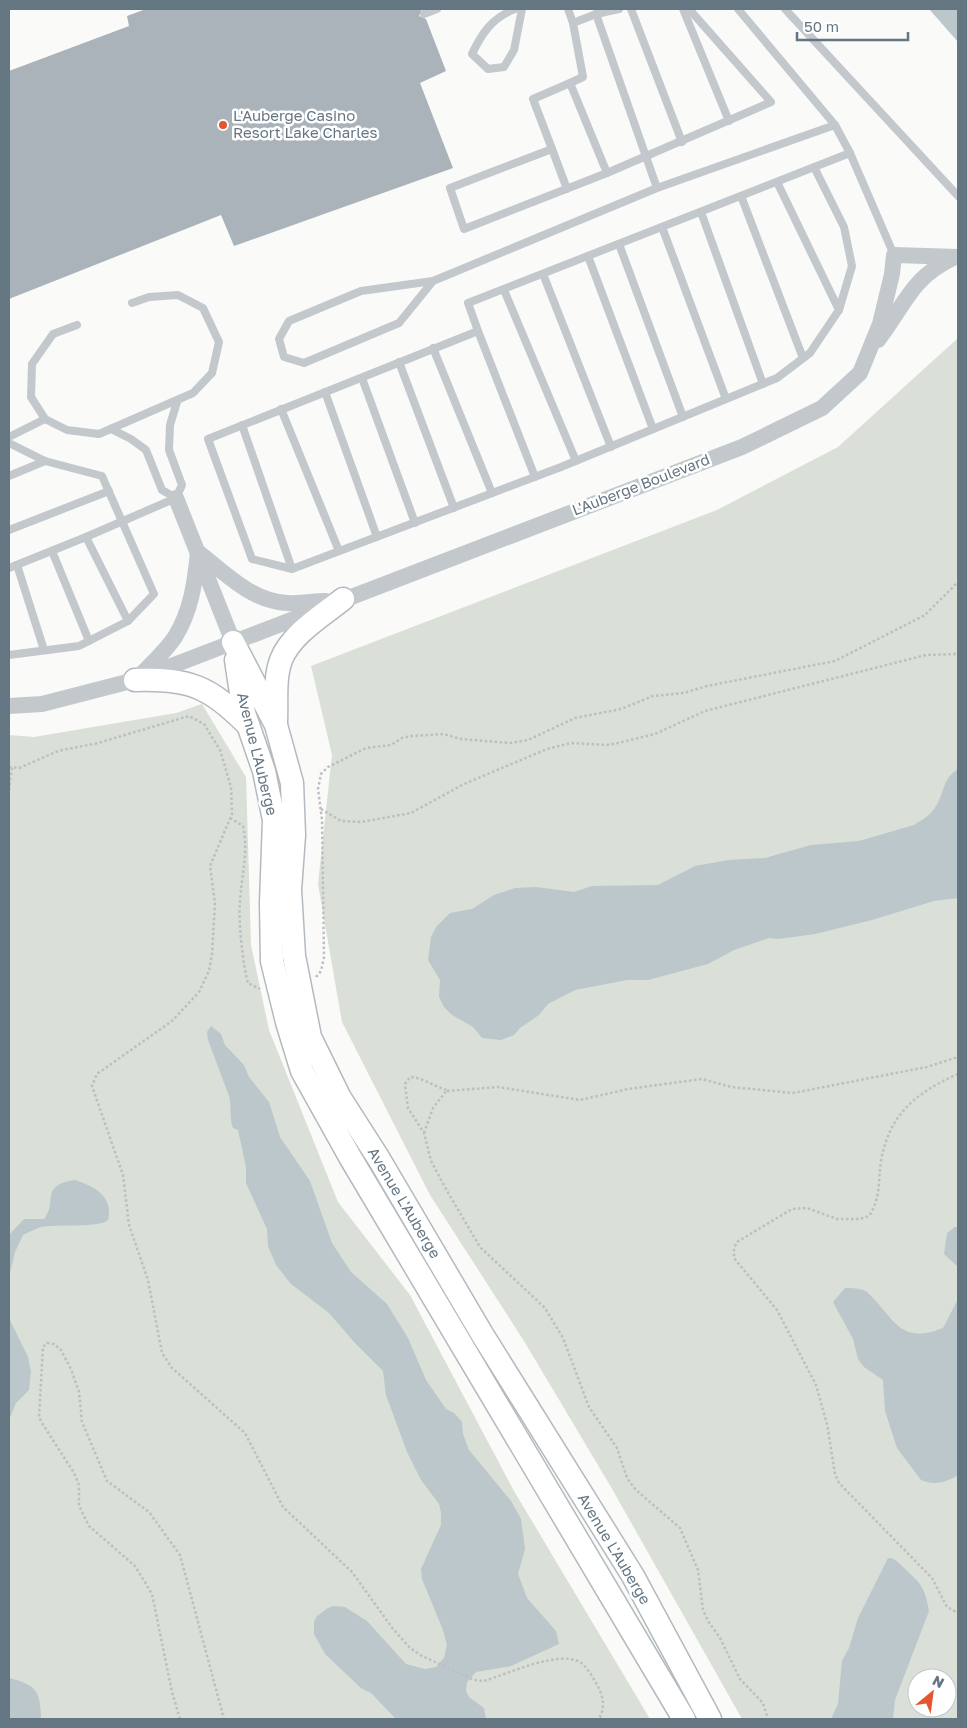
<svg xmlns="http://www.w3.org/2000/svg" width="967" height="1728" viewBox="0 0 967 1728" font-family="'Golos Text',sans-serif">
<style>
.green{fill:#dadfd7;fill-rule:evenodd}
.water{fill:#bbc7cb}
.building{fill:#aab3b9}
.lines{fill:none;stroke-linecap:round;stroke-linejoin:round}
.secondary-casing{stroke:#b3babf;stroke-width:25}
.path{stroke:#bbbfc2;stroke-width:2.5;stroke-dasharray:2.5 2.5;stroke-linecap:butt}
.lane{stroke:#c3c8cc;stroke-width:8}
.street{stroke:#c3c8cc;stroke-width:16}
.secondary{stroke:#fff;stroke-width:22}
.poi-dot{fill:#e4572e;stroke:#fff;stroke-width:2}
.labels{text-anchor:middle;stroke-width:5;stroke-linejoin:round;paint-order:stroke}
.poi-label{font-size:15px;fill:#657683;stroke:#fff;text-anchor:start}
.street-label{font-size:15px;fill:#657683;stroke:#fff}
</style>
<rect width="100%" height="100%" fill="#fafaf8"/>
<g class="green">
<path d="M958,338V1719H742L611,1487L524,1341L430,1195L342,1022L318,884L332,755L311,666L717,510L838,447ZM917,1678H947V1708H917Z"/>
<path d="M202,704L246,777L251,945L269,1030L338,1202L410,1295L514,1491L650,1719H9V735L34,737L176,713Z"/>
</g>
<g class="water">
<path d="M929,9H958V42Z"/>
<path d="M958,769V898L934,901L872,920L815,934L779,939L769,938L734,950L708,964L648,980H627L575,990L548,1004L539,1015L520,1028L514,1035L501,1040L482,1038L473,1027L452,1015L444,1007L439,997L440,980L428,960L431,937L436,927L450,913L472,909L494,895L515,888L536,887L574,892L592,886L658,885L695,866L729,860L765,858L811,845L859,841L914,825C922,820 931,815 936,806C945,792 942,779 958,769Z"/>
<path d="M211,1026L221,1034L225,1045L244,1065L249,1077L269,1102L280,1137L310,1181L332,1243L351,1272L387,1304L408,1338L426,1380L446,1409L454,1413L462,1422L463,1434L469,1450L511,1501L521,1519L525,1549L518,1574L527,1598L556,1631L559,1644L511,1666L476,1672L467,1682L466,1691L469,1697L484,1708L486,1719H396L371,1693L361,1688L325,1654L314,1634V1622L317,1616L328,1608L333,1606L345,1607L367,1621L406,1664L425,1669L436,1667L444,1658L447,1645L443,1630L422,1579L421,1569L441,1525V1512L439,1504L421,1480L407,1452L386,1395L383,1371L354,1342L329,1313L291,1284L276,1265L268,1246L267,1229L246,1183V1167L238,1130L233,1128C229,1117 232,1107 229,1096L208,1040L207,1032Z"/>
<path d="M75,1180C94,1186 114,1197 108,1220C101,1228 55,1224 41,1227C35,1229 29,1232 23,1235L15,1252L9,1277V1235L24,1219H44C58,1203 39,1185 75,1180Z"/>
<path d="M955,1227H958V1267L944,1254L947,1233Z"/>
<path d="M845,1288C852,1288 862,1288 867,1292C894,1317 899,1346 943,1328L958,1299V1475C947,1482 934,1486 921,1480L897,1448L885,1411L883,1380L864,1367L858,1359L853,1339L833,1302Z"/>
<path d="M9,1318L28,1357L31,1372L29,1390L16,1403L9,1420Z"/>
<path d="M888,1558C895,1558 896,1561 901,1565C920,1584 924,1583 929,1611L895,1700L893,1719H831L838,1704L842,1661L849,1648L858,1618Z"/>
<path d="M9,1678C37,1685 40,1691 41,1719H9Z"/>
</g>
<path class="building" d="M146,9H422L419,16L426,19L446,71L420,83L453,168L234,246L221,215L9,299V71L129,26L127,16Z"/>
<g class="lines">
<g class="secondary-casing">
<g id="secondary">
<path d="M233,642L276,725L292,783L294,835L290,890L294,956L310,1037L340,1098L379,1159L482,1334L633,1576L710,1719"/>
<path d="M236,660L244,713L264,771L274,820L271,903L272,961L287,1022L302,1071L350,1157L684,1719"/>
<path d="M135,680C191,678 209,687 248,725"/>
<path d="M276,722C277,702 274,679 281,660C291,634 322,616 343,599"/>
</g>
</g>
<g class="path">
<path d="M9,767L19,768L58,751L98,743L189,716L204,724L220,750L231,787L232,814L210,866L215,903L212,954L209,971L199,992L172,1021L97,1074L92,1086L123,1175L129,1225L148,1280L162,1353L172,1368L245,1433L283,1507L352,1572L393,1629L410,1648L422,1656L474,1680L484,1681C507,1674 558,1650 580,1662C587,1667 592,1676 596,1683C603,1695 606,1706 599,1719"/>
<path d="M9,790L12,768"/>
<path d="M321,809L341,821L361,822L411,813L464,784L547,749L571,743L607,745L618,743L655,734L705,711L926,655L958,654"/>
<path d="M230,818L243,826C249,853 241,876 240,903C238,921 243,966 248,983L260,989"/>
<path d="M316,977L321,971L324,957L322,820L318,789L321,774L328,767L366,748L391,745L402,738L412,736L443,734L461,739L510,743L528,740L575,718L621,709L653,696L684,693L707,686L835,661L925,615L958,582"/>
<path d="M958,1074C917,1092 889,1114 881,1161C878,1181 881,1198 869,1216L860,1219H837L807,1208L792,1209L737,1242L734,1248V1258L777,1310L816,1385L827,1424L835,1474L839,1483L932,1578L947,1607L958,1613"/>
<path d="M447,1091L498,1087L580,1100L628,1089L702,1079L731,1087L793,1093L927,1067L958,1057"/>
<path d="M424,1133L433,1108L447,1090C435,1087 422,1077 410,1077L405,1084L408,1108L424,1133L431,1161L447,1191L480,1247L545,1308L563,1338L589,1407L617,1448L627,1478L636,1490L680,1528L698,1570L703,1610L708,1621L720,1638L740,1679L763,1703L768,1719"/>
<path d="M180,1719L172,1692L152,1594L135,1566L89,1526L79,1506V1485L74,1473L42,1423L39,1417L43,1347L47,1343L54,1344L61,1350L71,1369L79,1392L82,1422L107,1481L149,1512L180,1555L224,1719"/>
</g>
<g class="lane">
<path d="M515,9C492,18 482,33 472,54L488,69L504,67L514,50L522,9"/>
<path d="M568,9L573,23L596,14L657,188"/>
<path d="M631,9L682,142"/>
<path d="M683,9L729,121"/>
<path d="M738,9L835,125L850,153L894,255"/>
<path d="M785,9L958,196"/>
<path d="M424,14L437,9"/>
<path d="M596,14L619,9"/>
<path d="M573,23L583,77L570,83L607,173L771,102L689,9"/>
<path d="M552,149L533,99L570,83"/>
<path d="M814,167L844,227L852,266L839,310L810,353L777,378L561,467L292,569L252,559L208,439L478,331L468,303C596,254 723,203 850,153"/>
<path d="M777,182L839,310"/>
<path d="M567,189L552,149L450,188L464,229L607,173"/>
<path d="M741,196L803,358"/>
<path d="M701,212L763,384"/>
<path d="M662,227L726,399"/>
<path d="M619,244L683,417"/>
<path d="M588,256L653,429"/>
<path d="M543,274L611,447"/>
<path d="M433,281L399,323L304,363L284,357L279,339L289,321L361,291L433,281L657,188L835,125"/>
<path d="M504,290L576,461"/>
<path d="M77,325L53,334L32,364L31,397L45,419L67,430L99,434L193,393L212,373L219,342L203,308L178,295L149,297L132,303"/>
<path d="M478,331L535,477"/>
<path d="M433,348L492,493"/>
<path d="M399,362L454,508"/>
<path d="M362,378L415,523"/>
<path d="M325,392L377,537"/>
<path d="M281,409L339,551"/>
<path d="M242,425L292,569"/>
<path d="M111,429L131,439L146,450L162,490L176,498"/>
<path d="M9,437L45,419"/>
<path d="M9,443L45,461L102,476L154,594L128,621L79,646L9,655"/>
<path d="M9,476L45,461"/>
<path d="M9,530L109,491"/>
<path d="M52,551L89,641"/>
<path d="M17,565L44,650"/>
<path d="M9,568L86,537"/>
<path d="M128,621L86,537L176,498L182,485L169,450L170,425L177,402"/>
</g>
<g class="street">
<path d="M878,340C906,304 910,278 955,257"/>
<path d="M176,498L233,642"/>
<path d="M138,678C150,665 165,652 175,637C191,611 195,583 198,552C225,573 251,601 287,603C300,604 314,601 326,601"/>
<path d="M9,706L42,704L135,680L742,447L822,408L860,373L880,324L892,274L894,255L958,257"/>
</g>
<use href="#secondary" class="secondary"/>
</g>
<circle class="poi-dot" cx="223" cy="125" r="5"/>
<g class="labels">
<g class="poi-label">
<text x="233" y="121">L'Auberge Casino<tspan x="233" dy="17">Resort Lake Charles</tspan></text>
</g>
<g class="street-label">
<text transform="translate(641 485) rotate(-21)" y="5">L'Auberge Boulevard</text>
<text transform="translate(257 754) rotate(76)" y="5">Avenue L'Auberge</text>
<text transform="translate(404 1203) rotate(59)" y="5">Avenue L'Auberge</text>
<text transform="translate(614 1549) rotate(59)" y="5">Avenue L'Auberge</text>
</g>
</g>
<rect width="967" height="1728" fill="none" stroke="#657683" stroke-width="20"/>
<g transform="translate(932 1693) rotate(29)"><circle r="24" fill="#ffffff" stroke="#c1c8cd"/>
<path d="M0-4L9 19L0 12L-9 19Z" fill="#e4572e"/>
<text y="-8" font-size="14" font-weight="bold" text-anchor="middle" fill="#657683">N</text>
</g>
<path d="M797 32v8h111v-8" fill="none" stroke="#657683" stroke-width="2.5"/>
<text x="804" y="32" font-size="15" fill="#657683" stroke="#ffffff" stroke-width="4" paint-order="stroke">50 m</text>
</svg>
